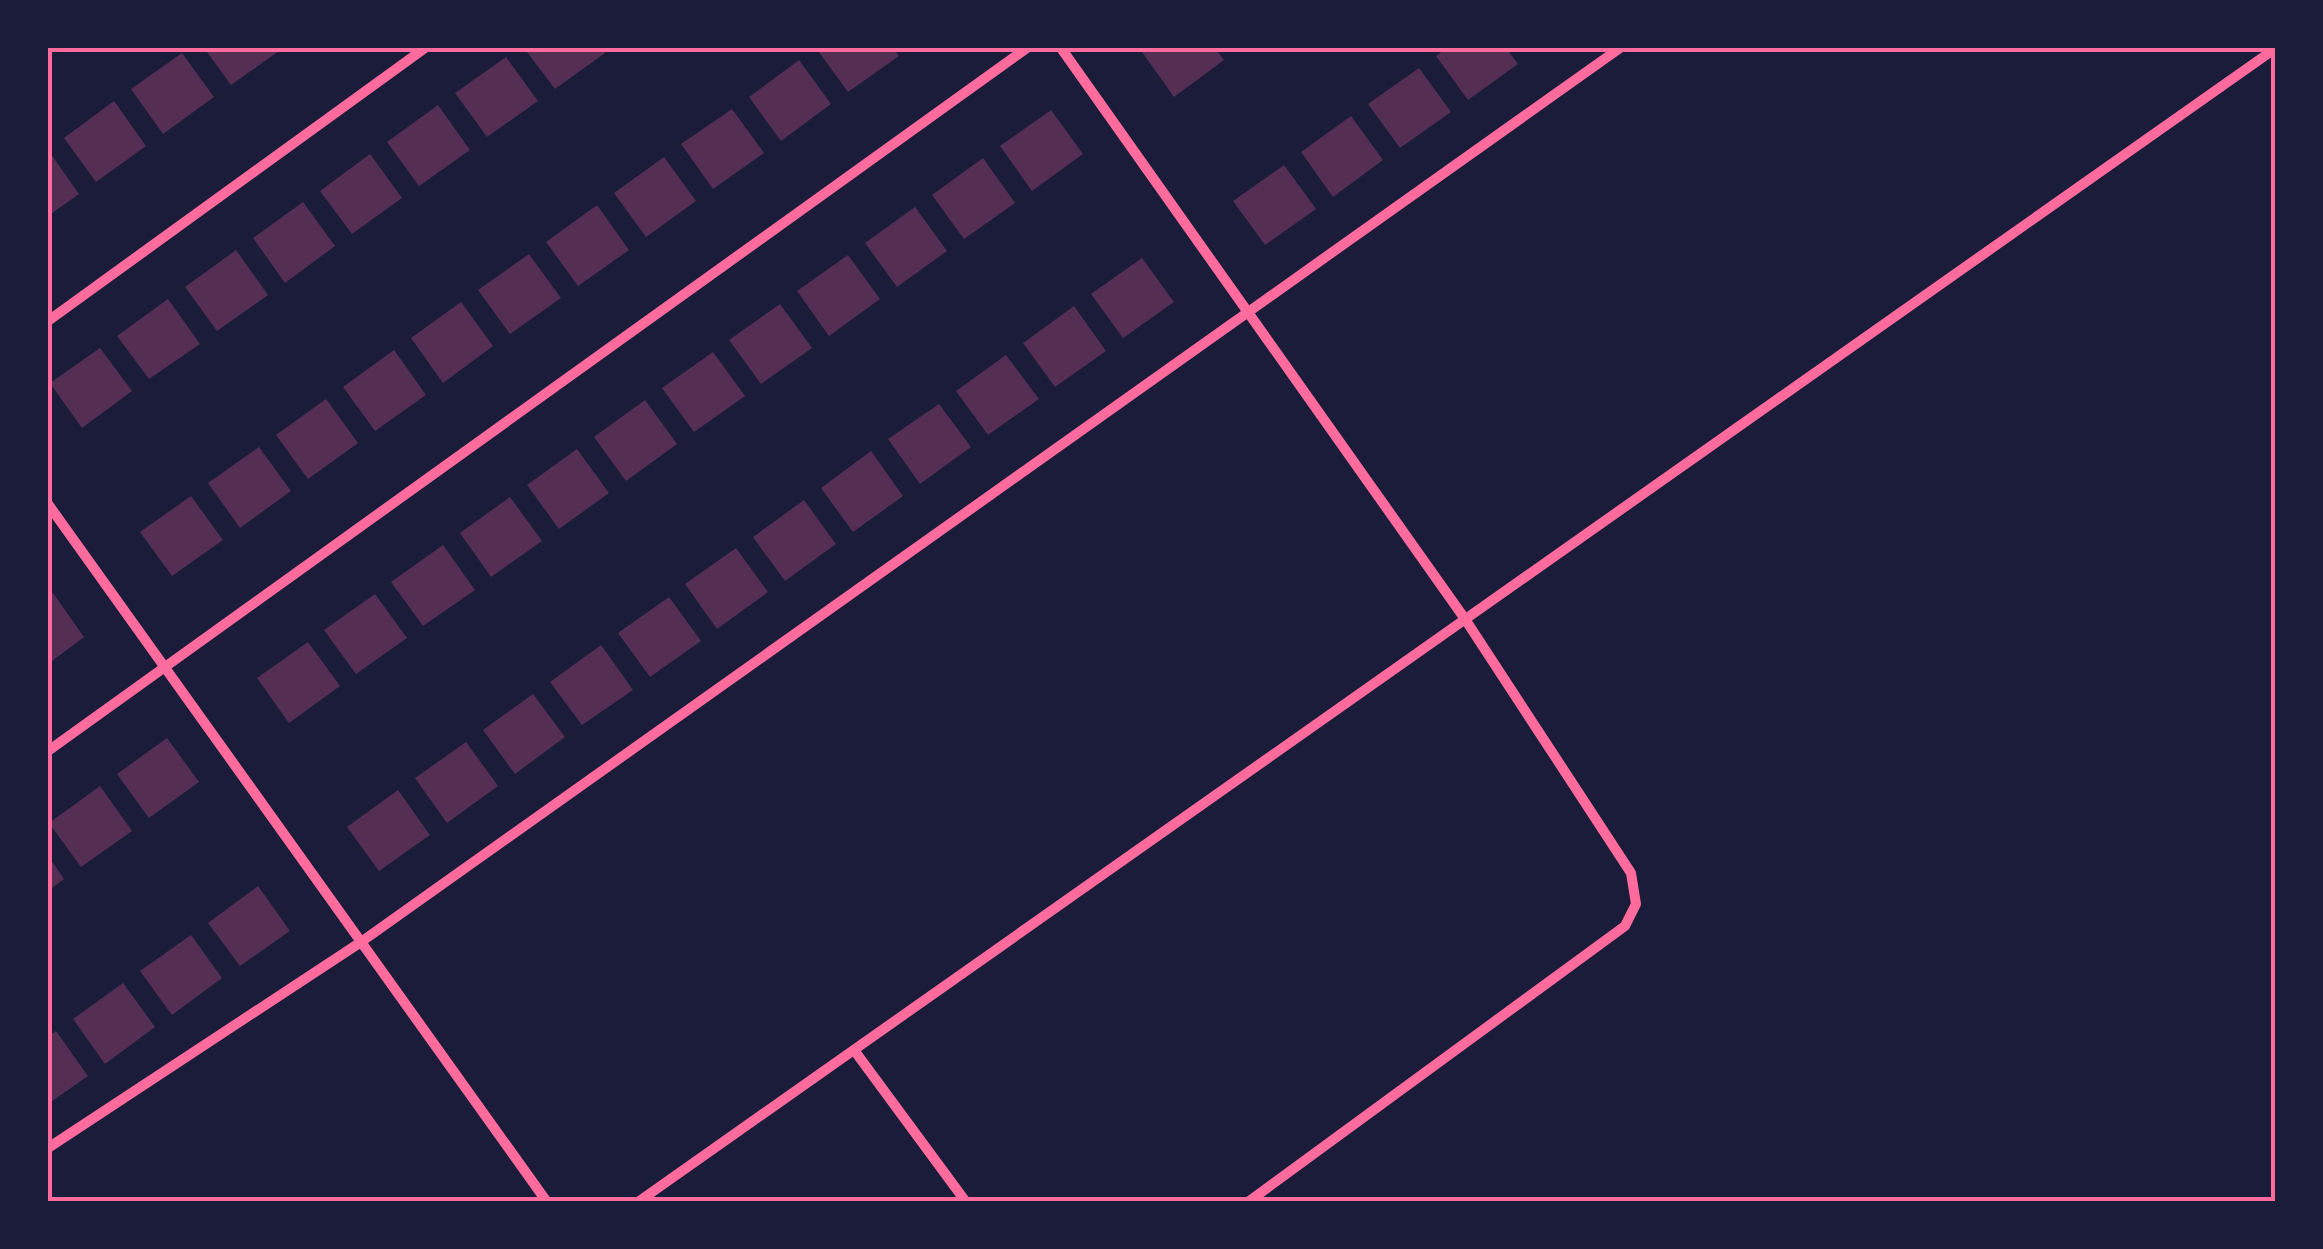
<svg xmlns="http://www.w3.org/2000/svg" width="2323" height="1249" viewBox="0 0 2323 1249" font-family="'Sofia Sans Condensed',sans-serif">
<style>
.building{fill:#542f53}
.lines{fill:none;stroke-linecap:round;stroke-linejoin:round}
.minor{stroke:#ff6b9d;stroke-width:10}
.neatline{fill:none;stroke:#ff6b9d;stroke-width:4}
</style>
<rect width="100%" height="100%" fill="#1b1b3a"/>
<g class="building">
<path d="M204,48H283L231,85Z"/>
<path d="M524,48H602L605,53L555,89Z"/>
<path d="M816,48H893L899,56L848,92Z"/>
<path d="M1148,48H1215L1224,60L1174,97L1142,52Z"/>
<path d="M1447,48H1506L1518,64L1468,100L1436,56Z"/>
<path d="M182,53L214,97L163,134L131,89Z"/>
<path d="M506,57L538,101L487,137L455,93Z"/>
<path d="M799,60L831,104L781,141L749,97Z"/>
<path d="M1419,68L1451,112L1400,148L1368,104Z"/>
<path d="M114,101L146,146L96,182L64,138Z"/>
<path d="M438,105L470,150L419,186L387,142Z"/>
<path d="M732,109L764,153L713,189L681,144Z"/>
<path d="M1051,110L1083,154L1032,191L1000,146Z"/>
<path d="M1351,116L1383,160L1333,197L1301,152Z"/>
<path d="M48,150L79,194L48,216Z"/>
<path d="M370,154L402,198L352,234L320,191Z"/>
<path d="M664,157L696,201L646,237L614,193Z"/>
<path d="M983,158L1015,203L964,239L932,195Z"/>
<path d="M1284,165L1316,209L1265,245L1233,201Z"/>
<path d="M303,202L335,246L285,283L253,238Z"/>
<path d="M597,205L629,250L578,286L546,242Z"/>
<path d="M915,207L947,251L897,287L865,243Z"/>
<path d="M236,250L268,295L217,331L185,287Z"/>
<path d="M529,254L561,298L510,334L478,290Z"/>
<path d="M848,255L880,299L829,336L797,291Z"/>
<path d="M1142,258L1174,302L1123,338L1091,294Z"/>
<path d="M168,299L200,344L149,379L117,336Z"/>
<path d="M461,302L493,346L443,383L411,338Z"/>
<path d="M780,304L812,348L761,384L729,340Z"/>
<path d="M1074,306L1106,351L1055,387L1023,343Z"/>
<path d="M100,348L132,391L82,428L50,383Z"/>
<path d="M394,350L426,395L375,431L343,387Z"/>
<path d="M713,352L745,396L694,432L662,388Z"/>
<path d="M1006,355L1039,399L988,435L956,391Z"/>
<path d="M326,399L358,443L308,479L276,435Z"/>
<path d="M645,400L677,444L626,481L594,437Z"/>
<path d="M939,404L971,447L920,484L888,439Z"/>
<path d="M259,447L291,491L240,528L208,483Z"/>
<path d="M577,449L609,493L559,529L527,485Z"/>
<path d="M871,451L903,496L853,532L821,488Z"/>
<path d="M191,496L223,540L172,576L140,532Z"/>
<path d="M510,497L542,541L491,577L460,533Z"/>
<path d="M804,500L836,544L785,581L753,537Z"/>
<path d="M443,545L475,590L423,626L391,582Z"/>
<path d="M736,548L768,592L717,629L685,584Z"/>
<path d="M53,593L84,637L48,664V597Z"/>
<path d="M375,594L407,638L356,674L324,630Z"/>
<path d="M669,597L701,641L650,677L618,633Z"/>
<path d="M308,642L340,686L289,723L257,678Z"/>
<path d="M601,645L633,690L582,725L550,682Z"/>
<path d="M533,694L565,737L515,774L483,730Z"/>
<path d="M167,738L199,782L149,818L117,774Z"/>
<path d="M466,742L498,786L447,823L415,778Z"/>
<path d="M100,786L132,831L81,867L49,823Z"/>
<path d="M398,790L430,835L379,871L347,827Z"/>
<path d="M48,856L64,879L48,891Z"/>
<path d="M258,886L290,931L240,966L208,923Z"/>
<path d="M191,935L222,978L172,1015L140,971Z"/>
<path d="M123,983L155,1027L105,1064L73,1019Z"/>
<path d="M56,1031L88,1076L48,1104V1037Z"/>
</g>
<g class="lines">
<g class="minor">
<path d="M1061,48L1465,619L1631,873L1636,904L1625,926L1248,1202"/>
<path d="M48,321L425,48"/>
<path d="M48,504L547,1202"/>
<path d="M48,751L1027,48"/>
<path d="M854,1050L966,1202"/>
<path d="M48,1148L361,942L1620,48"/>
<path d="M638,1202L2276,48"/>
</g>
</g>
<rect width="2323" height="1249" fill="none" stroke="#1b1b3a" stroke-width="100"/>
<rect x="50" y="50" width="2223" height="1149" class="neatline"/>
</svg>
